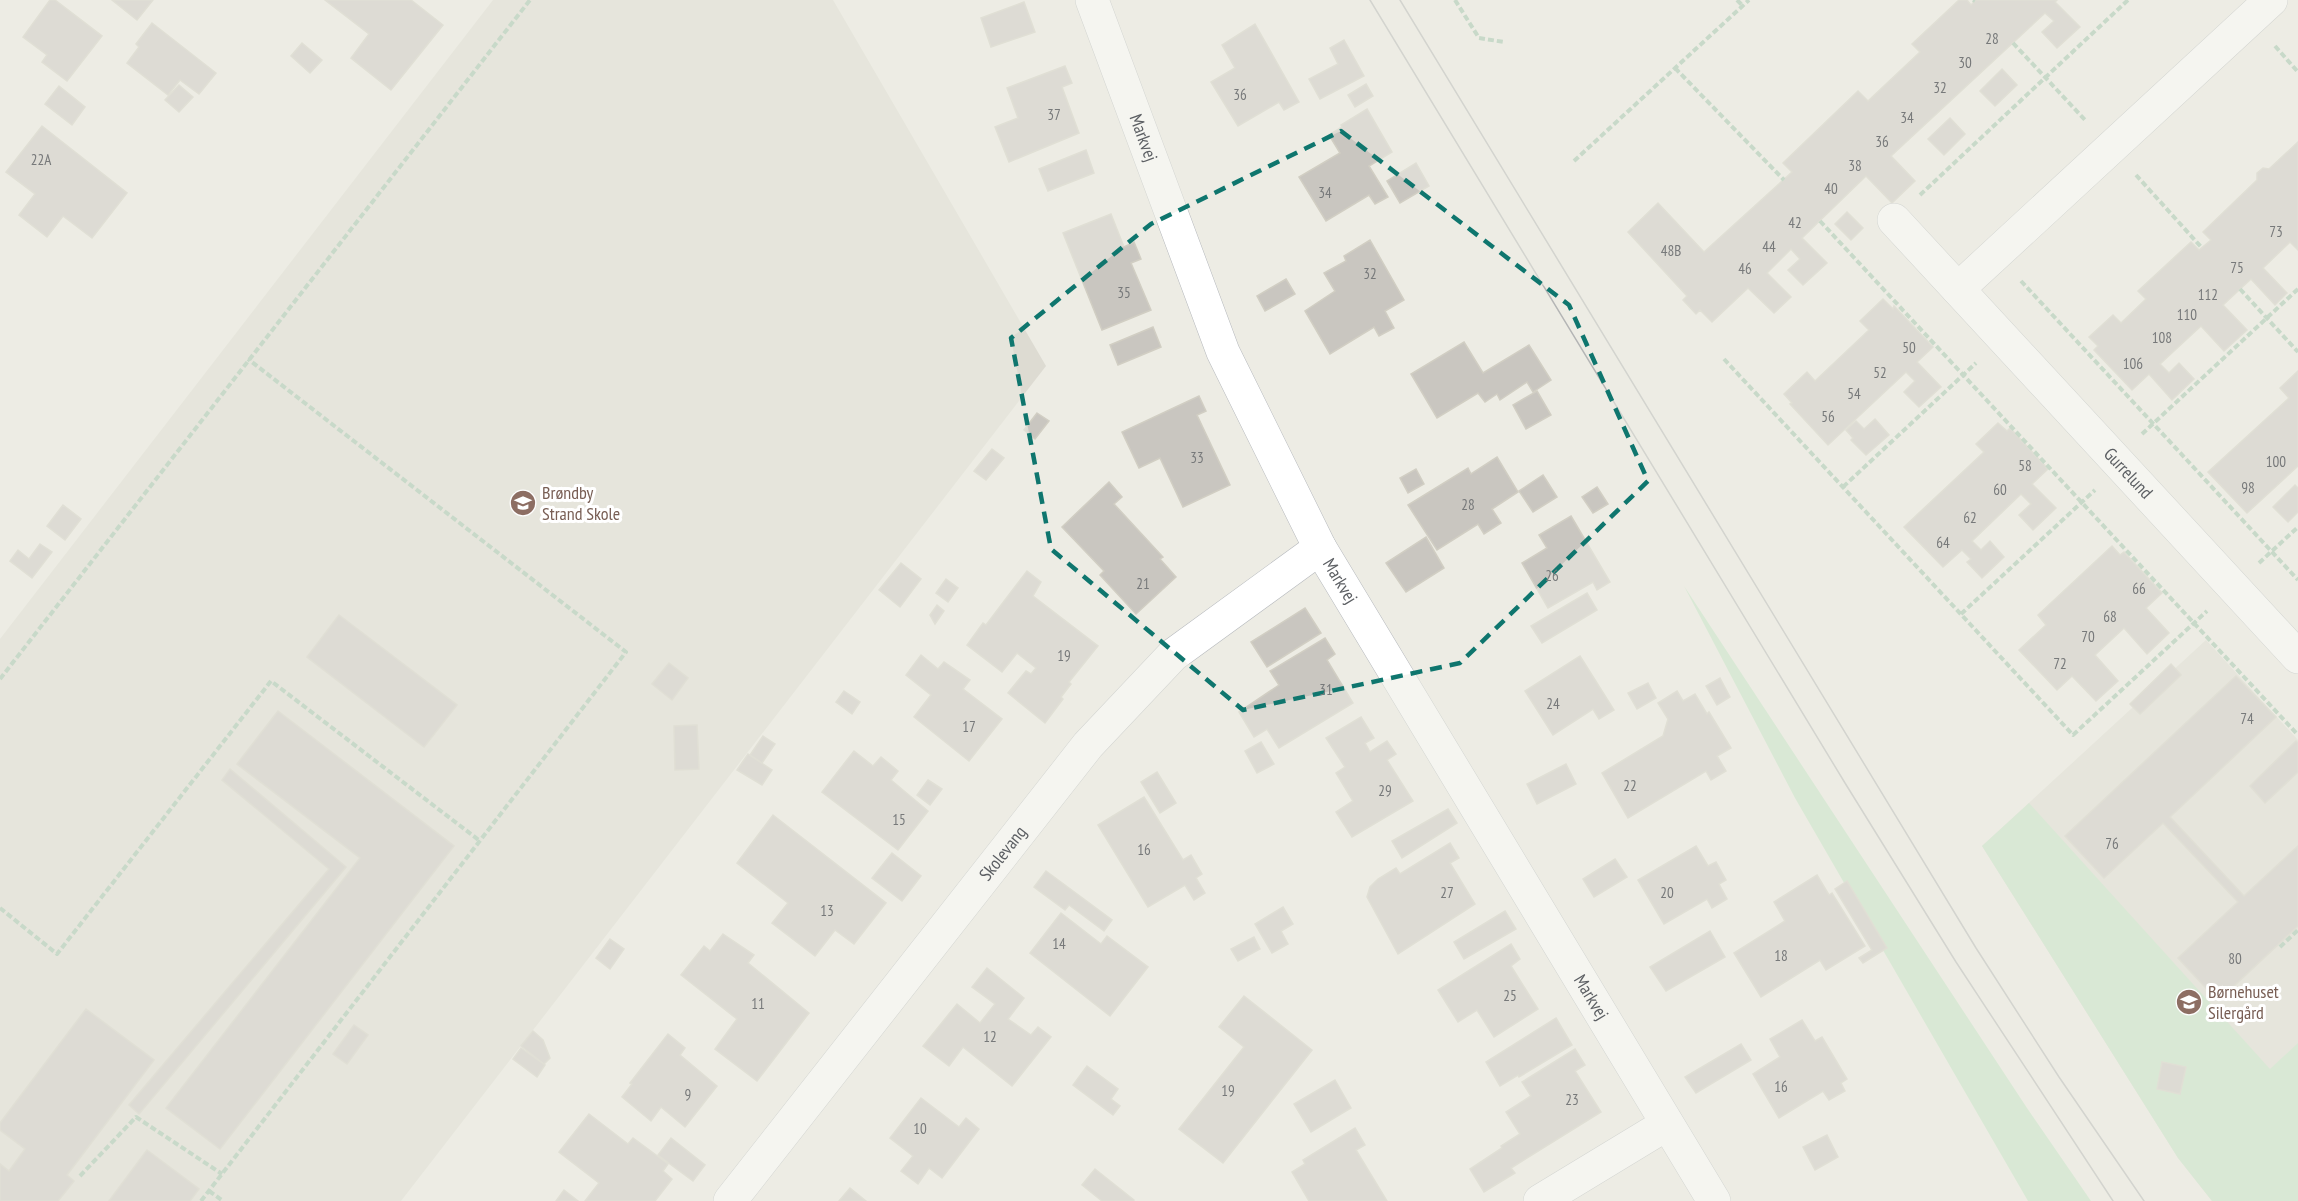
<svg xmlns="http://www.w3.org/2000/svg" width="2298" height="1201" viewBox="0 0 2298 1201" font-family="'PT Sans Narrow',sans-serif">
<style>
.education{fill:#dddbd2}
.green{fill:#c2e3c4}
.building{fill:#c9c6c0;stroke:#d1cec3;stroke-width:1.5}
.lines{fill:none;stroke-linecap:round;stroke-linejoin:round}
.street-casing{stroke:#b6b9bd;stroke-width:34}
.path{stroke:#9bc1a8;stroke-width:4;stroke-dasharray:6 3;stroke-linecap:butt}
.street{stroke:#fff;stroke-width:33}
.tram{stroke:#b4b5b5;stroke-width:1.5}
.marked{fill:none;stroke:#0f766e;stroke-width:4.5;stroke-dasharray:12 8;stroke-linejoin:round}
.labels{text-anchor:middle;stroke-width:6;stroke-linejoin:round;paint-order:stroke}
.number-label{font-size:15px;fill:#77797a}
.street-label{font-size:18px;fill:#5c5f63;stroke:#fff}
.education-label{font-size:18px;fill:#785e54;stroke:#fff;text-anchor:start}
</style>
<rect width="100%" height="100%" fill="#edece4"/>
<g class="education">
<path d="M493,0H833L1046,366L401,1201H0V639Z"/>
<path d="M2206,640L2298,740V1201H2212L2178,1158L1982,846Z"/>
</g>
<g class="green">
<path d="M1684,586L2027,1108L2091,1201H2028L1795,798Z"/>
<path d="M2029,803L2270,1069L2298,1043V1201H2212L2178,1158L1982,846Z"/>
</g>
<g class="building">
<path d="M50,0H55L102,36L67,81L42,62L47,55L23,37Z"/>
<path d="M112,0H153L137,20Z"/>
<path d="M325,0H411L443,25L391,90L351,58L369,34Z"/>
<path d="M1959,0H1967L1971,5L1976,0H2057L2055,2L2080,27L2057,48L2042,32L2054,21L2045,13L1891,156L1915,181L1892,203L1866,176L1802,238L1827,263L1803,285L1788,270L1800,259L1791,249L1767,273L1791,297L1774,313L1748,288L1712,322L1700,310L1696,314L1683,300L1687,296L1628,232L1658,203L1704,252L1792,172L1783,163L1858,91L1868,101L1920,52L1912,44Z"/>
<path d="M1024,2L1035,32L991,47L981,18Z"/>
<path d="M152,23L216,73L199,94L180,80L168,95L127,63L139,47L136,44Z"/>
<path d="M1255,24L1299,102L1284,110L1279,102L1238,126L1211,82L1235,68L1222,45Z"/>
<path d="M1344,40L1364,76L1320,99L1309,79L1338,64L1330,48Z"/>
<path d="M302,43L322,60L310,73L291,56Z"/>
<path d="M1065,66L1072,83L1062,87L1079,133L1009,162L995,127L1018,118L1007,88Z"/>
<path d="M2002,69L2017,85L1995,106L1980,91Z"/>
<path d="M1366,84L1373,96L1355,107L1348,95Z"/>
<path d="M179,85L193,97L179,112L165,100Z"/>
<path d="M59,86L85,107L72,125L45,104Z"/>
<path d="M1367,109L1392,152L1369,166L1388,197L1375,204L1369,195L1326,221L1299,177L1340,153L1329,135L1342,127L1341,125Z"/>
<path d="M1950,118L1965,134L1944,155L1928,139Z"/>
<path d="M42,126L127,193L92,238L63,216L47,237L19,215L35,194L6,172Z"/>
<path d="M2298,142V250L2290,242L2263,268L2287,293L2275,305L2251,279L2223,305L2247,330L2224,351L2201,326L2160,364L2169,373L2179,363L2194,379L2172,400L2149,374L2132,390L2094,350L2098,346L2089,337L2113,315L2121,323L2146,299L2138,291L2191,242L2199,250L2211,240L2203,232L2257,180V173L2263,168L2269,169Z"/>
<path d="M1086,150L1094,173L1048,191L1039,169Z"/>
<path d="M1416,163L1429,186L1400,203L1387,181Z"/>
<path d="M1847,212L1863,228L1851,240L1835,224Z"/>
<path d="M1111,214L1124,247L1134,242L1141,259L1131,263L1151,310L1102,330L1063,233Z"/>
<path d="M1370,240L1404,300L1385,311L1394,328L1379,336L1374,327L1330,354L1305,311L1335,291L1324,273L1346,261L1344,256Z"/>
<path d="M1286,279L1295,294L1265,311L1257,296Z"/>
<path d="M1883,299L1893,309L1894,306L1933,347L1917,362L1941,387L1919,407L1904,392L1915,381L1906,372L1828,445L1790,404L1792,403L1784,394L1807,372L1815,381L1869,330L1860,321Z"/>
<path d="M1153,327L1161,347L1118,365L1110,345Z"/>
<path d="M1464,342L1483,373L1529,345L1551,380L1533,392L1527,382L1500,400L1497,394L1485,402L1478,393L1437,418L1411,374Z"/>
<path d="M2298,371V466L2247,513L2208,472L2289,398L2280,388Z"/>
<path d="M1537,391L1551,415L1526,429L1513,405Z"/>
<path d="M1199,396L1206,411L1197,415L1230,485L1183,507L1160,458L1139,468L1122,432Z"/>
<path d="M1037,413L1049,421L1035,439L1024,430Z"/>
<path d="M1875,419L1889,435L1866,455L1851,440L1853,438L1846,430L1856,421L1864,429Z"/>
<path d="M1998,423L2007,431L2010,428L2048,469L2032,484L2056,508L2033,530L2019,515L2031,504L2021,494L1972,541L1981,550L1990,541L2004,557L1982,578L1967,562L1971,559L1962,550L1943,567L1904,527L1984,452L1976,444Z"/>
<path d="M992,449L1004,458L986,480L974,471Z"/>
<path d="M1497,457L1518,492L1492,509L1501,523L1484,534L1478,524L1437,550L1408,505L1468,468L1471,474Z"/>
<path d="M1416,469L1424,484L1408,493L1400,478Z"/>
<path d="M1543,475L1557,497L1533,512L1519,491Z"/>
<path d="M1109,482L1122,497L1114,504L1163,557L1160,559L1176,577L1136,614L1100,575L1104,571L1062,527Z"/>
<path d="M2295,485L2298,488V512L2288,522L2273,507Z"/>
<path d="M1597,487L1608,504L1593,513L1582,497Z"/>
<path d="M63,505L81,519L65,540L47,526Z"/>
<path d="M1571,516L1610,582L1597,590L1593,582L1548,608L1522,563L1547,548L1539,535Z"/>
<path d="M1426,537L1444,568L1406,592L1386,563Z"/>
<path d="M40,544L52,552L32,578L10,561L18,550L29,559Z"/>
<path d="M2112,546L2120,555L2124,552L2162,593L2146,608L2169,633L2147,654L2124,628L2095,655L2118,681L2096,701L2072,676L2057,690L2019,650L2046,625L2038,615Z"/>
<path d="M901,563L921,579L900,607L879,590Z"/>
<path d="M1027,571L1041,582L1033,596L1098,646L1069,682L1071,684L1061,697L1063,699L1045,723L1008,693L1026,671L1031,674L1036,668L1017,653L1002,672L967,645L983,623L986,625Z"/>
<path d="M946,579L958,588L948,602L936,593Z"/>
<path d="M1587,593L1597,610L1542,643L1531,626Z"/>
<path d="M937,605L944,611L935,624L930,615Z"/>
<path d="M1305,608L1321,633L1267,667L1251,642Z"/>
<path d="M339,615L457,705L424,747L307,657Z"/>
<path d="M1325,638L1335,654L1327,660L1353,703L1279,748L1267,729L1254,737L1239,712L1279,685L1270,671Z"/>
<path d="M921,655L938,669L944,662L970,680L963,689L1002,719L969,761L914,717L931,695L906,675Z"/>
<path d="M1580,656L1614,710L1599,719L1593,709L1553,735L1525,691Z"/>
<path d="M669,663L688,678L672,700L652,684Z"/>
<path d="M2171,664L2181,675L2140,714L2130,704Z"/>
<path d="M2236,676L2276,717L2170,817L2244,896L2298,846V926L2218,1001L2178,958L2238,902L2163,823L2104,878L2065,836Z"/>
<path d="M1720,678L1730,697L1717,705L1706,686Z"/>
<path d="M1648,683L1656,698L1637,709L1628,693Z"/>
<path d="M844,691L860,702L852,714L836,702Z"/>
<path d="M1677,691L1683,701L1695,694L1707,714L1709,712L1731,748L1717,756L1726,771L1711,780L1706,771L1628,818L1602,773L1663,736L1668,719L1658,703Z"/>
<path d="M278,711L454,846L220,1149L166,1108L360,858L237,764Z"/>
<path d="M1361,717L1374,738L1365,743L1370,752L1387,741L1396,754L1387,760L1413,801L1352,837L1336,812L1353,801L1336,773L1345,767L1326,738Z"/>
<path d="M697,725L699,769L675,770L674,726Z"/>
<path d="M763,736L775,744L762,763L750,755Z"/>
<path d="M2296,741L2298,743V772L2265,803L2250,786Z"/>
<path d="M1261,742L1274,764L1257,773L1245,751Z"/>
<path d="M854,751L873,766L881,757L898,771L891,780L928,811L898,850L822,792Z"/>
<path d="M748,754L772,770L762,785L737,770Z"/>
<path d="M1566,764L1576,784L1537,804L1527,784Z"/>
<path d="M230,769L346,867L139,1114L129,1105L329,869L222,780Z"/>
<path d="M1157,772L1176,803L1160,813L1141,782Z"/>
<path d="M928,780L942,789L930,805L917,795Z"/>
<path d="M1144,797L1183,860L1191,855L1202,874L1196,878L1205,893L1194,900L1185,885L1148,907L1098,825Z"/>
<path d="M1448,809L1457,823L1402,858L1392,841Z"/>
<path d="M773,815L886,903L854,944L835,930L815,956L772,923L788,903L737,863Z"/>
<path d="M1450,843L1459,858L1450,863L1475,904L1398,954L1367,897L1370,887L1378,879L1396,868L1400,874Z"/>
<path d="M1696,846L1708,866L1716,862L1726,880L1719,884L1727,899L1712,908L1707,899L1664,924L1638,880Z"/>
<path d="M892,853L921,876L902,901L872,878Z"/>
<path d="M1615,859L1627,877L1594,897L1583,879Z"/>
<path d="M1046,871L1112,920L1104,931L1069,905L1065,910L1034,887Z"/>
<path d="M1817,875L1829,895L1832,893L1865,946L1826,970L1820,960L1761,997L1734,953L1785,921L1774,902Z"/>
<path d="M1847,881L1887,948L1863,963L1859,958L1872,950L1835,889Z"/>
<path d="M1283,907L1293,924L1281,931L1288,944L1272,953L1255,924Z"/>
<path d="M1505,911L1516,929L1464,959L1454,942Z"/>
<path d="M1061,913L1101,944L1107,936L1148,967L1110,1016L1030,953Z"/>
<path d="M1710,931L1725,957L1666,991L1650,967Z"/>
<path d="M723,934L754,955L748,963L809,1013L757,1081L715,1049L737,1019L681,975L704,946L710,951Z"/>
<path d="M1254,937L1260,949L1238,961L1231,949Z"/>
<path d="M610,939L624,949L610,969L596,958Z"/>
<path d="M1511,944L1520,959L1511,966L1538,1009L1494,1037L1477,1010L1458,1022L1438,990Z"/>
<path d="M987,968L1024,998L1008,1019L1031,1035L1038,1027L1051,1037L1012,1086L963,1047L949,1066L923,1046L957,1004L980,1023L995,1004L972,987Z"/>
<path d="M1244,996L1312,1050L1223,1163L1179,1129L1244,1047L1219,1027Z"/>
<path d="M86,1009L154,1060L67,1175L74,1181L58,1201H0V1164L9,1171L25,1149L0,1130V1123Z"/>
<path d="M1556,1018L1572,1045L1519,1077L1518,1075L1500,1086L1486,1062Z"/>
<path d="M1802,1020L1815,1041L1822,1037L1847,1079L1841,1083L1845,1091L1829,1100L1823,1091L1779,1118L1753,1074L1780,1057L1770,1039Z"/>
<path d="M354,1025L368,1035L347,1064L333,1054Z"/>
<path d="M533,1031L543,1040L550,1058L544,1064L521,1046Z"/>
<path d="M668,1034L685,1048L680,1055L717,1086L685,1127L661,1107L651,1121L622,1097L632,1084L630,1083Z"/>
<path d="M1741,1044L1751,1060L1696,1093L1685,1077Z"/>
<path d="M521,1048L545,1065L537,1077L513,1059Z"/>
<path d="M1575,1049L1585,1065L1575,1071L1601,1112L1511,1168L1515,1173L1484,1192L1470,1169L1502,1148L1501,1146L1520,1134L1506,1112L1531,1096L1522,1082Z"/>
<path d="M2162,1062L2186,1067L2180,1094L2157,1089Z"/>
<path d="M1087,1066L1118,1089L1111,1099L1120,1106L1113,1115L1073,1085Z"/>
<path d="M1335,1080L1351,1108L1311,1132L1294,1104Z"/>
<path d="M921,1098L959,1127L966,1118L979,1129L942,1178L929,1168L918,1184L901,1171L913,1156L890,1138Z"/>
<path d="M589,1114L628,1144L633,1138L668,1164L663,1171L672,1179L655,1201H585L599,1183L559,1152Z"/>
<path d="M1355,1128L1365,1145L1356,1150L1387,1201H1309L1292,1172L1305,1164L1303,1160Z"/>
<path d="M1827,1135L1838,1157L1815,1170L1803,1147Z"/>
<path d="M671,1138L705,1165L693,1181L658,1155Z"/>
<path d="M147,1150L199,1189L190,1201H109Z"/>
<path d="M1095,1169L1134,1200L1133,1201H1102L1082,1185Z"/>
<path d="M850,1188L866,1201H839Z"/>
<path d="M564,1190L578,1201H556Z"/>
</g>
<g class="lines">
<g class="street-casing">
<g id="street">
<path id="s1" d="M1092,0L1223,352L1320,548L1714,1201"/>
<path id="s2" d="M1894,220L2298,657"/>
<path d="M1958,289L2271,0"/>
<path id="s3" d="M730,1201L1088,745L1173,655L1320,548"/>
<path d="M1540,1201L1667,1124"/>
</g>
</g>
<g class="path">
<path d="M1455,0L1479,38L1504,42"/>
<path d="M1737,0L1743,6"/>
<path d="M1973,0L1975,1"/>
<path d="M2013,43L2086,121"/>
<path d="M2275,46L2298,72"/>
<path d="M1675,68L1784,180"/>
<path d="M1574,161L1749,0"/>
<path d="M2136,175L2202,248"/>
<path d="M1920,195L2128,0"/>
<path d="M1820,221L2298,735"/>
<path d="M2021,281L2298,580"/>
<path d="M2240,289L2298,352"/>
<path d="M1724,359L2073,735L2207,611"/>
<path d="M2142,434L2298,289"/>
<path d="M1843,487L1976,363"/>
<path d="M2259,563L2298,527"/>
<path d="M1961,614L2095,490"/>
<path d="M0,679L530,0"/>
<path d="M0,908L57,954L271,681L480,841"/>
<path d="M2280,947L2298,930"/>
<path d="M80,1176L136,1117L222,1174"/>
<path d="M209,1191L223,1201"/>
<path d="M201,1201L626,652L248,359"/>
</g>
<use href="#street" class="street"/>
<g class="tram">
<path d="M1370,0L1845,783L1956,962L2113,1201"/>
<path d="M1400,0L1976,948L2059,1077L2144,1201"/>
</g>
</g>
<path d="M0 0H2298V1201H0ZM1341,131L1569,305L1648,481L1460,663L1243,710L1051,549L1011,338L1151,224Z" fill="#edece4" fill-opacity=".55" fill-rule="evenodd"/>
<path class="marked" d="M1341,131L1569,305L1648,481L1460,663L1243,710L1051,549L1011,338L1151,224Z"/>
<defs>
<g id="school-disc" transform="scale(1.35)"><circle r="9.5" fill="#8d6e63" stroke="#fff"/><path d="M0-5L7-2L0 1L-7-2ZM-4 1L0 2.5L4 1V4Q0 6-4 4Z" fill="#fff"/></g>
</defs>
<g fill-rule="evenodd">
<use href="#school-disc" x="523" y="503"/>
<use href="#school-disc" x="2189" y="1002"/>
</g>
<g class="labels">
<g class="number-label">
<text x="1992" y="44">28</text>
<text x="1965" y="68">30</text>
<text x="1940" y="93">32</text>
<text x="1240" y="100">36</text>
<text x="1054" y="120">37</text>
<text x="1907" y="123">34</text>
<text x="1882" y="147">36</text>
<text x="41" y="165">22A</text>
<text x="1855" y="171">38</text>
<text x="1831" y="194">40</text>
<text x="1325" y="198">34</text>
<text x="1795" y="228">42</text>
<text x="2276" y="237">73</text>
<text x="1769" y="252">44</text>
<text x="1671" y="256">48B</text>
<text x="2237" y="273">75</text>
<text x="1745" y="274">46</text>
<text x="1370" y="279">32</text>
<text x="1124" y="298">35</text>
<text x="2208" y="300">112</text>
<text x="2187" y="320">110</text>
<text x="2162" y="343">108</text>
<text x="1909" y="353">50</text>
<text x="2133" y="369">106</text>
<text x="1880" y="378">52</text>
<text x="1854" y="399">54</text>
<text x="1828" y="422">56</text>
<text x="1197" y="463">33</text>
<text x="2276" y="467">100</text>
<text x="2025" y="471">58</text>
<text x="2248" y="493">98</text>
<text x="2000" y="495">60</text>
<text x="1468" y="510">28</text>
<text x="1970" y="523">62</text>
<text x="1943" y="548">64</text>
<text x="1552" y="581">26</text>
<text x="1143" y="589">21</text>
<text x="2139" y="594">66</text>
<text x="2110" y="622">68</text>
<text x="2088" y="642">70</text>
<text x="1064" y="661">19</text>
<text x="2060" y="669">72</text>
<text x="1326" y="695">31</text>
<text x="1553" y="709">24</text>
<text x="2247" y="724">74</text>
<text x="969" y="732">17</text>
<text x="1630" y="791">22</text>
<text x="1385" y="796">29</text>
<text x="899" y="825">15</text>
<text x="2112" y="849">76</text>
<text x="1144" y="855">16</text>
<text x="1447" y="898">27</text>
<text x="1667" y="898">20</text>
<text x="827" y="916">13</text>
<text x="1059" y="949">14</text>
<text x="1781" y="961">18</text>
<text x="2235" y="964">80</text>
<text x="1510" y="1001">25</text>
<text x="758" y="1009">11</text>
<text x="990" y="1042">12</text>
<text x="1781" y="1092">16</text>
<text x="1228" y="1096">19</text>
<text x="688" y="1100">9</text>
<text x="1572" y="1105">23</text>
<text x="920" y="1134">10</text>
</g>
<g class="street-label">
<text dy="6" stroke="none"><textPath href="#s1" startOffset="147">Markvej</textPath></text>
<text dy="6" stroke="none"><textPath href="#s2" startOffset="345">Gurrelund</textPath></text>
<text dy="6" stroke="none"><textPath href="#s1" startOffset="633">Markvej</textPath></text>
<text dy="6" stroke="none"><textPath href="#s3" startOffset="442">Skolevang</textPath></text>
<text dy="6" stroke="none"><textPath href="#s1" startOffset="1119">Markvej</textPath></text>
</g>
<g class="education-label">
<text x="542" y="499">Brøndby<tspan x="542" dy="21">Strand Skole</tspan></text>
<text x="2208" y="998">Børnehuset<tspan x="2208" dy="21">Silergård</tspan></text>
</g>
</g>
</svg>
